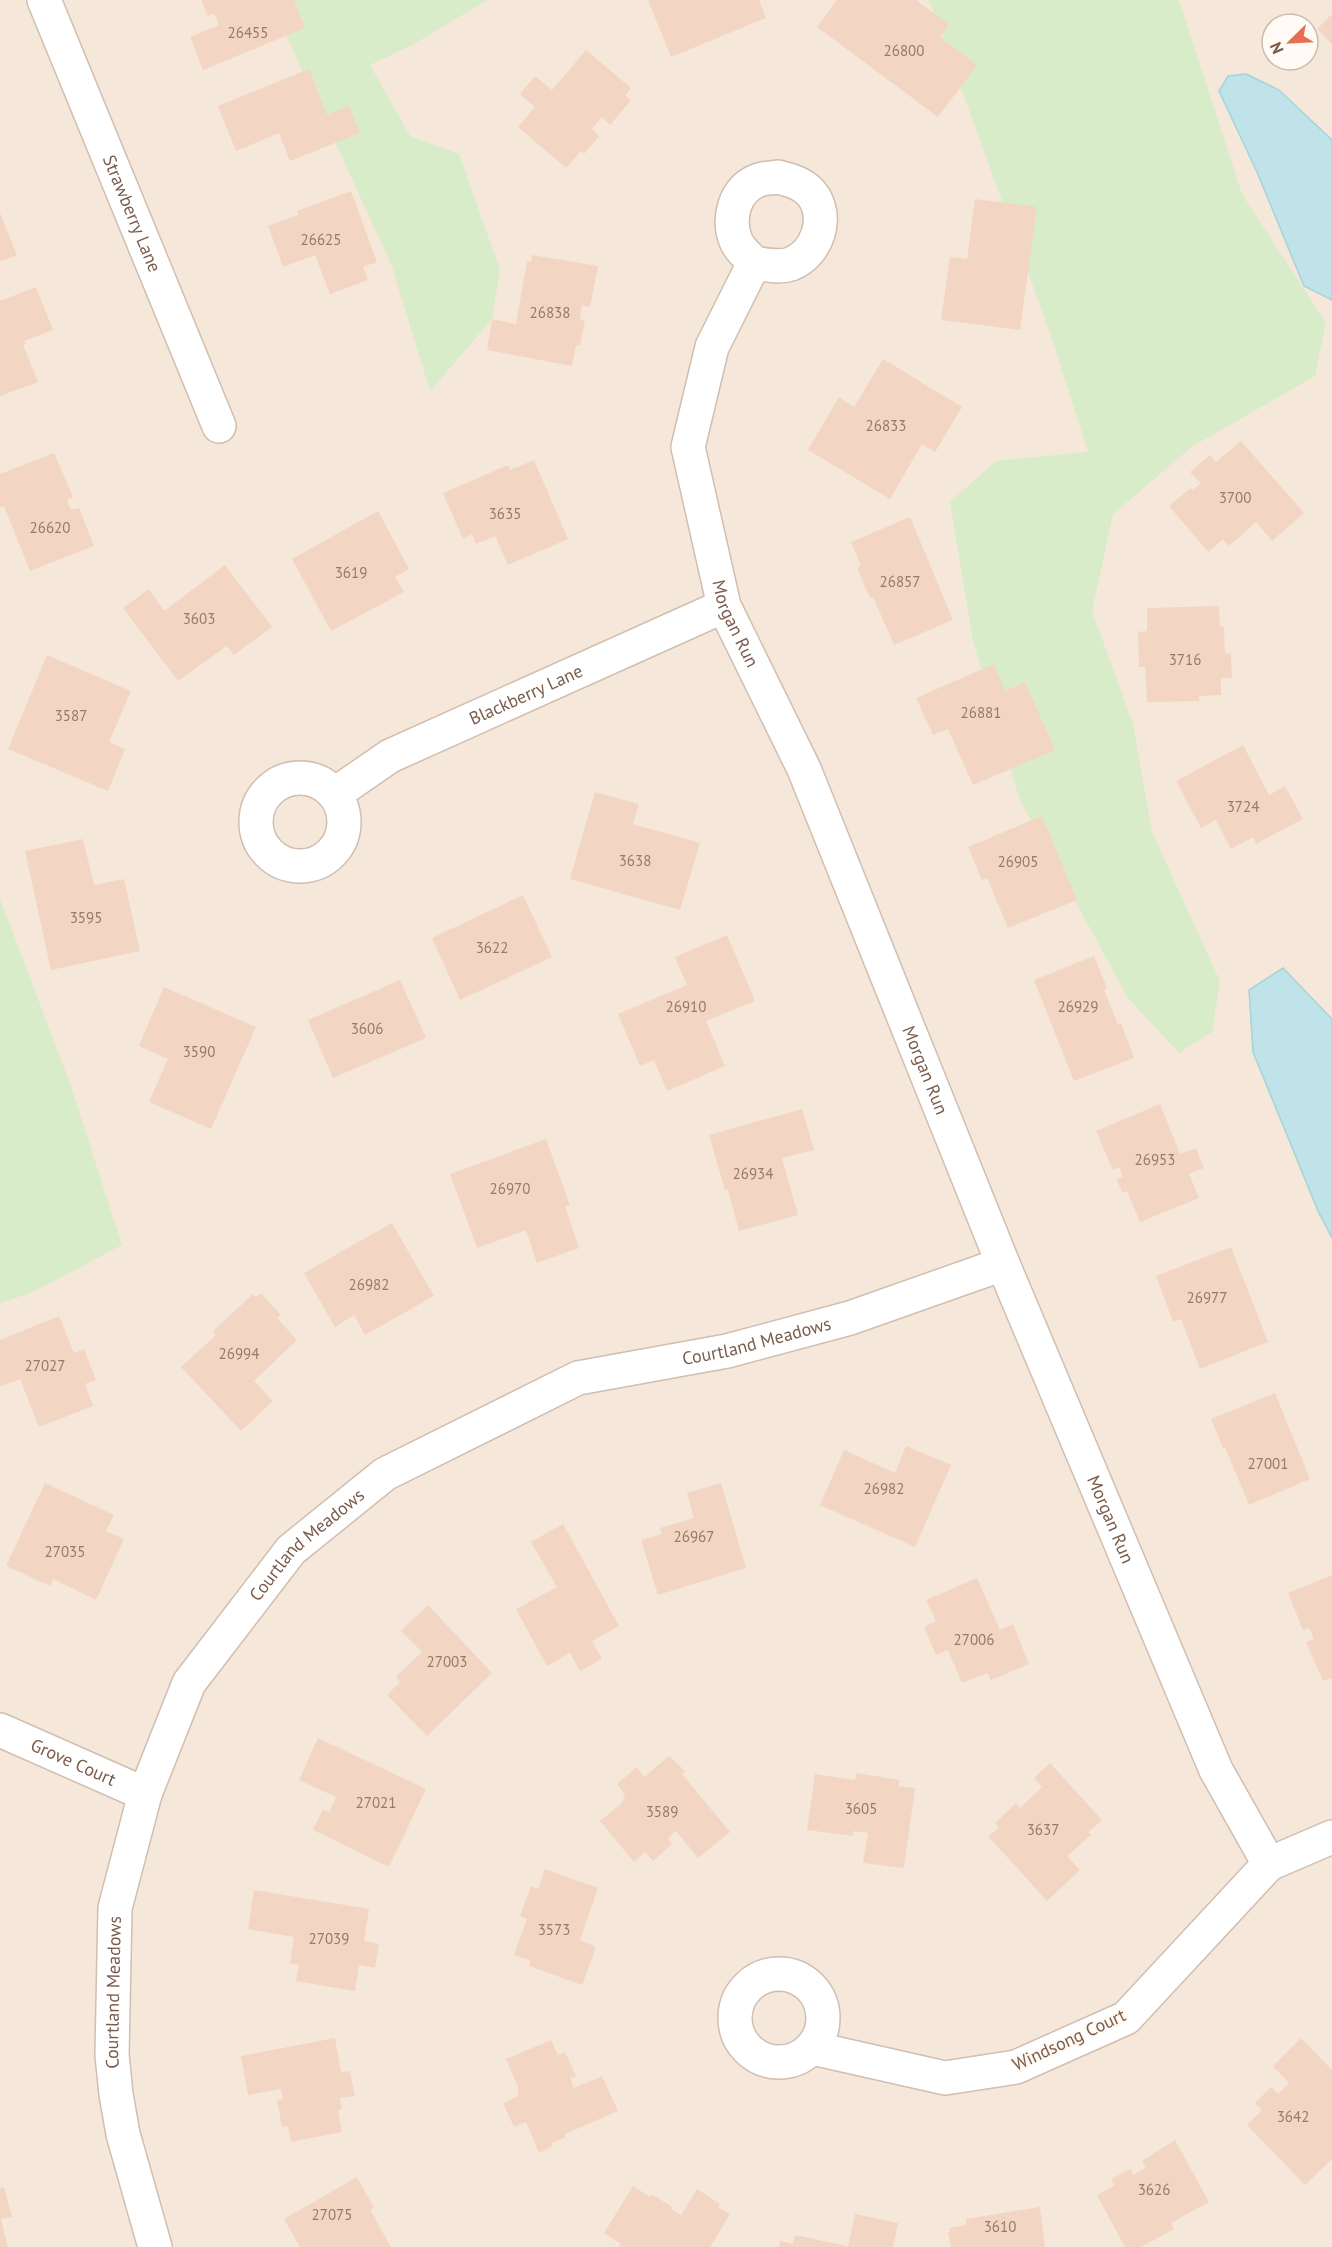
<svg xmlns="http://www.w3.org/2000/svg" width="1332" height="2247" viewBox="0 0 1332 2247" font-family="'PT Sans',sans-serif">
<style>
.residential{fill:#f5e8da;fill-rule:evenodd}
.green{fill:#d8ecc9}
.water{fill:#bfe3e8;stroke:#a5d3da;stroke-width:1.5}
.building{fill:#f3d5c3}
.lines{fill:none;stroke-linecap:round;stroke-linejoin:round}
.minor-casing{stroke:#d1beb0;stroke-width:36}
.minor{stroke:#fff;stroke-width:33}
.labels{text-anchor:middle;stroke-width:4.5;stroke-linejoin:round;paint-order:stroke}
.number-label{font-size:15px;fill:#987a6a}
.street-label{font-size:18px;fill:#7a5c4d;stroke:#fffaf3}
</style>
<rect width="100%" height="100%" fill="#fdf6ec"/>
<path class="residential" d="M0,0H1332V2247H0ZM1272,24H1308V60H1272Z"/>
<g class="green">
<path d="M270,0H487L414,44L370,65L410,136L459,154L500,270L492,319L430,391L391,264Z"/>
<path d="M929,0H1179L1242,194L1326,323L1315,376L1193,446L1113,514L1092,611L1133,724L1152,832L1220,981L1212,1032L1179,1053L1128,998L1019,798L973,641L950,502L996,461L1088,452L1051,336Z"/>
<path d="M0,899L70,1083L122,1245L33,1292L0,1303Z"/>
</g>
<g class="water">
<path d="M1246,74L1279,90L1332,140V300L1304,286L1257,172L1219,91L1228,76Z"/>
<path d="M1283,968L1332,1019V1238L1318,1211L1253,1052L1249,990Z"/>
</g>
<g class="building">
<path d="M201,0H294L305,28L203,70L190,37L219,25L214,13L208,16Z"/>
<path d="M648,0H759L766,18L671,57Z"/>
<path d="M837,0H916L949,24L940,37L977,65L938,117L817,27Z"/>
<path d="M1332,14V44L1317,29Z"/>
<path d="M586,50L631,88L625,95L631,100L610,125L602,117L592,129L599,136L584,154L581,151L566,168L518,127L535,107L520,94L535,76L552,90Z"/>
<path d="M309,69L327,115L349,106L360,133L290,161L279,133L236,151L218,106Z"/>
<path d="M351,191L377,262L363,267L368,280L330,294L315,255L283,267L268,226L298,215L297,211Z"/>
<path d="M975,199L1037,207L1020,330L941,320L950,257L967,259Z"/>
<path d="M0,213L17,255L0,262Z"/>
<path d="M532,255L598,266L590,307L582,305L580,320L585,321L580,346L576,345L572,366L487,350L492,319L516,324L527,261L531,262Z"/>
<path d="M36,287L53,330L24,341L26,344L23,345L38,382L0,396V301Z"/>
<path d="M883,359L962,407L935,452L922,444L890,499L808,450L839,397L854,407Z"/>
<path d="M1241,441L1304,513L1272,541L1256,522L1229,546L1223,539L1208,552L1169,506L1191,488L1193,490L1201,483L1190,472L1210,455L1216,462Z"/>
<path d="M54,453L73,497L67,500L71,510L79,508L94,546L30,571L4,506L0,508V474Z"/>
<path d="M534,460L568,539L508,565L495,536L476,544L472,534L463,539L443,493L508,465L510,470Z"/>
<path d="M378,511L409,569L395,577L404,592L331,631L292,559Z"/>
<path d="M910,517L953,620L894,645L873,597L870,598L857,568L861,566L851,542Z"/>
<path d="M225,565L272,627L234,655L227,646L178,681L123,608L149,589L164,611Z"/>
<path d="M1219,606L1220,627H1224L1225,653L1231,654L1232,678H1221V695L1199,696V701L1147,702L1145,667H1139L1138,632L1147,631V608Z"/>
<path d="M47,655L131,691L109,742L125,749L108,791L8,749Z"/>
<path d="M994,664L1005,691L1025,682L1055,750L973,785L948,729L933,735L916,698Z"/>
<path d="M1243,745L1269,795L1285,786L1303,819L1256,844L1253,837L1231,849L1216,820L1201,828L1176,781Z"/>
<path d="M595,792L639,804L633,824L700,843L680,910L570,879Z"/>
<path d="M1042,816L1077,900L1008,928L987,878L982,880L968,847Z"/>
<path d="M83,839L94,885L124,879L140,951L51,970L25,851Z"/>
<path d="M523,895L552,957L460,1000L432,938Z"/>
<path d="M727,935L755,1001L706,1021L725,1066L667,1091L654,1060L640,1066L618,1014L687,985L675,957Z"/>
<path d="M1094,956L1107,988L1104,990L1118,1024L1121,1023L1134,1058L1074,1081L1034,980Z"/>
<path d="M400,980L426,1038L333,1078L308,1020Z"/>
<path d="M164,987L256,1027L211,1129L149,1102L168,1059L139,1046Z"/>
<path d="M1160,1104L1180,1154L1196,1148L1204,1168L1189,1174L1199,1198L1140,1222L1127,1191L1123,1193L1116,1179L1123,1177L1119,1167L1113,1170L1096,1131Z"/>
<path d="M802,1109L814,1150L782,1158L798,1215L739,1231L728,1190H725L709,1135Z"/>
<path d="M546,1139L570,1205L565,1206L579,1248L537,1263L526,1230L477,1248L450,1174Z"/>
<path d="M392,1223L434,1296L365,1335L354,1315L335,1327L304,1273Z"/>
<path d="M1231,1247L1268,1342L1200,1369L1181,1319L1173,1322L1156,1276Z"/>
<path d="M261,1293L281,1315L277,1318L297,1340L254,1381L273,1401L241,1431L181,1367L216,1335L213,1331L253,1294L256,1297Z"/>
<path d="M59,1316L74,1353L84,1349L96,1380L85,1384L93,1406L39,1427L20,1379L0,1387V1340Z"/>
<path d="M1275,1393L1310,1479L1249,1505L1225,1447L1223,1448L1211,1419Z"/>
<path d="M906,1446L951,1465L915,1547L820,1505L844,1450L895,1473Z"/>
<path d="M45,1483L114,1515L106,1531L124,1539L96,1600L53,1579L50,1586L6,1566Z"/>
<path d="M721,1483L746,1568L658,1595L641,1540L662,1534L660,1528L694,1518L687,1493Z"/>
<path d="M563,1524L619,1626L592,1641L602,1659L580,1671L570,1653L547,1666L516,1609L557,1587L531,1542Z"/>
<path d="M1332,1575V1678L1323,1681L1306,1642L1314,1639L1309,1628L1303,1630L1288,1593Z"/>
<path d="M977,1578L1000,1630L1013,1624L1029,1664L991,1680L987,1673L962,1683L948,1650L936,1655L924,1627L936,1621L926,1600Z"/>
<path d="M428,1605L492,1673L427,1736L387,1695L400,1682L396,1677L422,1652L401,1631Z"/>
<path d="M318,1738L426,1789L389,1867L313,1830L323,1809L329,1812L336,1797L299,1780Z"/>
<path d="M669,1756L685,1771L682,1774L730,1832L698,1858L676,1831L668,1838L672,1844L653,1861L645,1852L634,1862L600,1821L622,1803L625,1795L617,1784L637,1767L644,1777Z"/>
<path d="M1050,1763L1102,1820L1088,1832L1091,1835L1067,1856L1080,1870L1047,1901L988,1836L999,1828L995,1823L1016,1803L1020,1808L1042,1787L1034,1778Z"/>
<path d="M856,1773L900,1780L898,1786L915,1788L904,1868L863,1863L868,1833L854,1831L853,1836L807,1830L815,1774L855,1780Z"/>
<path d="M545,1869L598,1888L580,1940L596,1947L582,1985L529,1966L531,1961L514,1955L527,1919L520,1916L531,1886L538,1889Z"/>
<path d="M254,1890L369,1909L364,1941L379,1944L375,1968L359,1965L355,1991L296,1981L299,1965L290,1963L294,1937L248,1929Z"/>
<path d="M335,2038L341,2072L350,2071L355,2096L340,2098L342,2109L338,2110L342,2132L291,2142L288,2126L282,2127L277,2100L283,2099L281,2089L248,2095L241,2056Z"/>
<path d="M1301,2038L1332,2070V2159L1305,2185L1247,2125L1262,2110L1255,2103L1271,2087L1278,2094L1289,2083L1273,2066Z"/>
<path d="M551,2040L558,2055L565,2052L576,2076L570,2078L574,2088L602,2076L618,2111L565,2134L566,2137L551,2143L553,2146L539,2153L526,2122L514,2127L503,2103L518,2096V2087L506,2059Z"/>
<path d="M1175,2140L1209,2202L1171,2223L1174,2229L1141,2247H1125L1097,2195L1115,2185L1111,2179L1131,2169L1133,2175L1146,2168L1142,2161Z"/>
<path d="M357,2177L374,2208L370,2210L391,2247H300L284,2219Z"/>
<path d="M633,2186L650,2197L652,2194L672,2207L671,2209L681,2215L697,2189L720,2204L718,2207L730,2214L710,2247H619L621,2244L604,2233Z"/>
<path d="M4,2187L12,2217L1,2219L8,2247H0V2188Z"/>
<path d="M1040,2207L1045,2247H951L948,2232H950L949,2228L966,2225V2219Z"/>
<path d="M855,2214L898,2223L893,2247H848Z"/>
<path d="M795,2235L847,2246V2247H779L780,2241L793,2244Z"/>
</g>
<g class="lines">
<g class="minor-casing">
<g id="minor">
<path id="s1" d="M44,0L219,426"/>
<path d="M778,177C790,180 802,183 811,193C830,216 818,253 791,264C779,268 766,265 754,263C748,256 739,249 736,241C727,219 734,189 759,180C764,178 772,178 778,177Z"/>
<path id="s2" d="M754,263L712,347L688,447L724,606L804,769L1003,1264L1216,1770L1269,1864"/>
<circle cx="300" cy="822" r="44"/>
<path id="s3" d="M335,794L390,756L724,606"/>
<path id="s4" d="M0,1730L145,1794"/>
<circle cx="779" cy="2018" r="44"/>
<path d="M812,2048L945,2078L1016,2067L1126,2018L1269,1864L1332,1837"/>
<path id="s5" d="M155,2247L123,2134L116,2094L112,2055L115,1908L145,1794L189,1683L291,1550L385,1474L578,1378L727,1351L850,1318L1003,1264"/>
</g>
</g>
<use href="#minor" class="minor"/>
</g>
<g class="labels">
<g class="number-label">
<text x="248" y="38">26455</text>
<text x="904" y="56">26800</text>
<text x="321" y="245">26625</text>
<text x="550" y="318">26838</text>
<text x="886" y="431">26833</text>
<text x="1235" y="503">3700</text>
<text x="505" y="519">3635</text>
<text x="50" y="533">26620</text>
<text x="351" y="578">3619</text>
<text x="900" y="587">26857</text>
<text x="199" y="624">3603</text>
<text x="1185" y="665">3716</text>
<text x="981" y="718">26881</text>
<text x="71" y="721">3587</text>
<text x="1243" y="812">3724</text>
<text x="635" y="866">3638</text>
<text x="1018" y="867">26905</text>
<text x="86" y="923">3595</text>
<text x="492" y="953">3622</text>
<text x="686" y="1012">26910</text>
<text x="1078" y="1012">26929</text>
<text x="367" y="1034">3606</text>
<text x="199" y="1057">3590</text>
<text x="1155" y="1165">26953</text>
<text x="753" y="1179">26934</text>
<text x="510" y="1194">26970</text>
<text x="369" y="1290">26982</text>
<text x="1207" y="1303">26977</text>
<text x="239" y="1359">26994</text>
<text x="45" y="1371">27027</text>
<text x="1268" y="1469">27001</text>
<text x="884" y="1494">26982</text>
<text x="694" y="1542">26967</text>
<text x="65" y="1557">27035</text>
<text x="974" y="1645">27006</text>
<text x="447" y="1667">27003</text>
<text x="376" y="1808">27021</text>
<text x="861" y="1814">3605</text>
<text x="662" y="1817">3589</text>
<text x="1043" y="1835">3637</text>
<text x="554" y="1935">3573</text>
<text x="329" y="1944">27039</text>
<text x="1293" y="2122">3642</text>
<text x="1154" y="2195">3626</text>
<text x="332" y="2220">27075</text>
<text x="1000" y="2232">3610</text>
</g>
<g class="street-label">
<text dy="6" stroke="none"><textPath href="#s1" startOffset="231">Strawberry Lane</textPath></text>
<text dy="6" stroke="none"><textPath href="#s2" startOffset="380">Morgan Run</textPath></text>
<text dy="6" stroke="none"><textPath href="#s3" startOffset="216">Blackberry Lane</textPath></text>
<text dy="6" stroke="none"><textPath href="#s2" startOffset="866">Morgan Run</textPath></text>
<text dy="6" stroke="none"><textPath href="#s5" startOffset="1268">Courtland Meadows</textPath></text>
<text dy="6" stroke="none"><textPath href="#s2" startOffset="1352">Morgan Run</textPath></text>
<text dy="6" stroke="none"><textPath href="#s5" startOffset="764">Courtland Meadows</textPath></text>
<text dy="6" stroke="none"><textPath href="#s4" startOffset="80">Grove Court</textPath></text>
<text dy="6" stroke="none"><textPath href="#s5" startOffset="260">Courtland Meadows</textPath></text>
<text transform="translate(1069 2040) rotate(-25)" y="6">Windsong Court</text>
</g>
</g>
<g transform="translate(1290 42) rotate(246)"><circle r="28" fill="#fffaf3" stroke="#cabbb1" stroke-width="1.5"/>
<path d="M0-4.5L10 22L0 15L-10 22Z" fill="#e76f51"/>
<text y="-9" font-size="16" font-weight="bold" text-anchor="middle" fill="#7a5c4d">N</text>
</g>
</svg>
